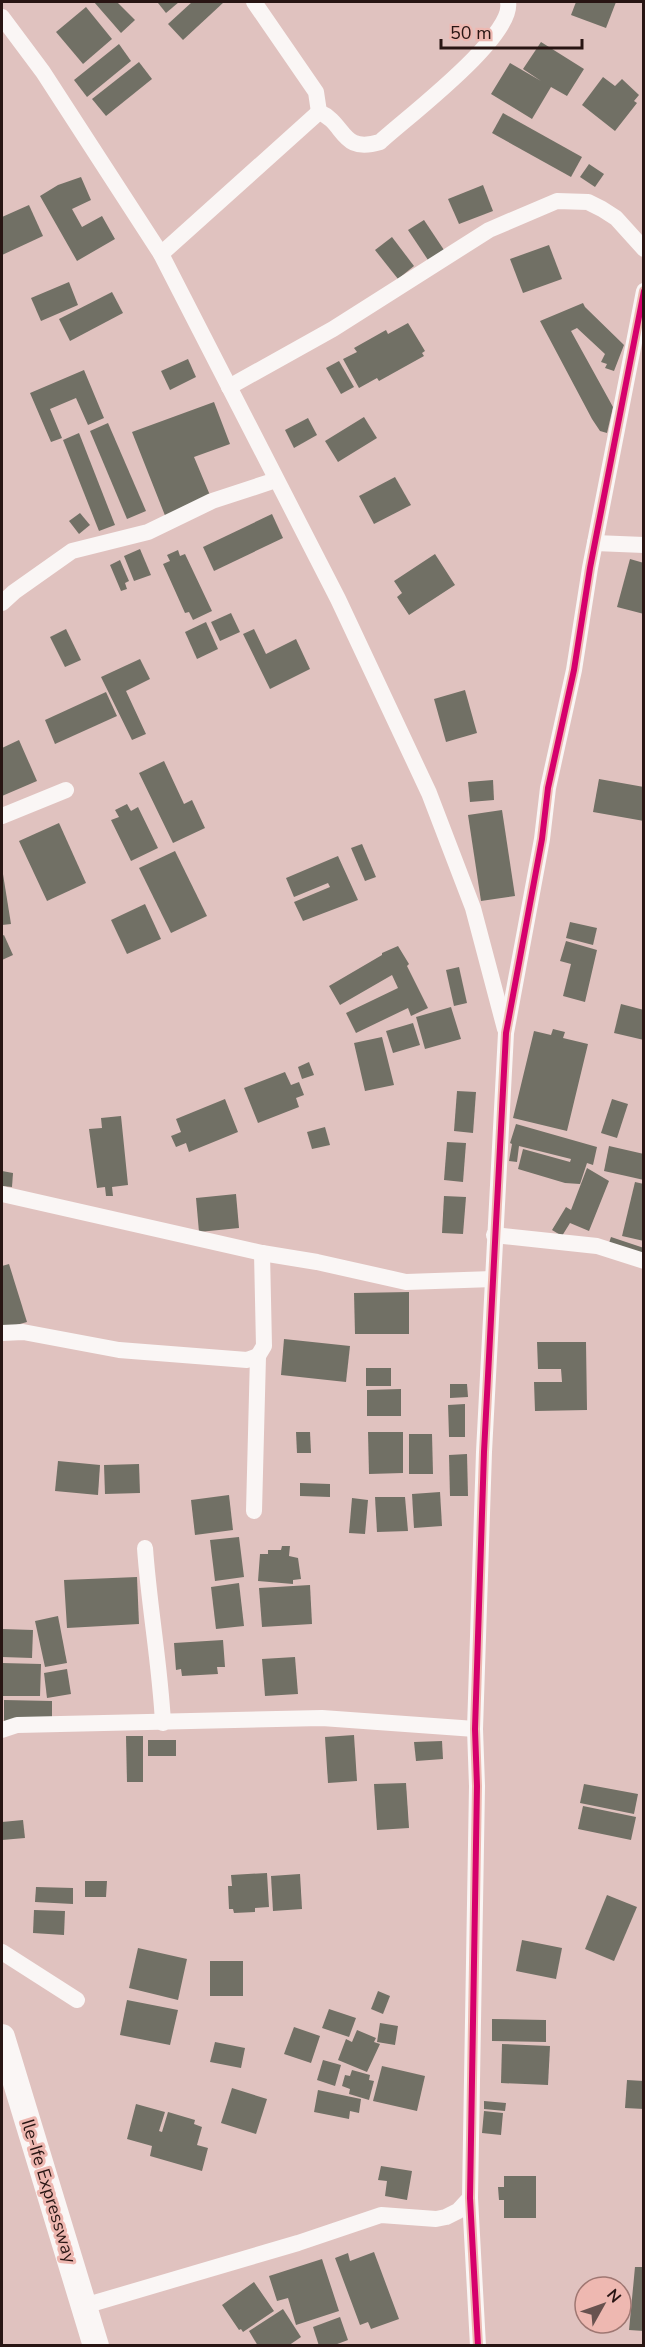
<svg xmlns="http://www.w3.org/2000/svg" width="645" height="2347" viewBox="0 0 645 2347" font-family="'Nunito Sans',sans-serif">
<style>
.building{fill:#717065}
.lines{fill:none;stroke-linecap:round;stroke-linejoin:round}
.minor{stroke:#faf6f5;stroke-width:16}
.primary{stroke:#faf6f5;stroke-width:26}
.cycleway-casing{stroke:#eeb8b1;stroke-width:10}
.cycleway{stroke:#d6006c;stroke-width:6}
.labels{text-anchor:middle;stroke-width:6;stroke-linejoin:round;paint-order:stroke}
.street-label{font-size:18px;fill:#281513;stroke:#eeb8b1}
</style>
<rect width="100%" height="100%" fill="#e0c2bf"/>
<g class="building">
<path d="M94,2H117L135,20L121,33Z"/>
<path d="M159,2H179L166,13L158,3Z"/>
<path d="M192,2H224L183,40L168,24Z"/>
<path d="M576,2H616L606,28L571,15Z"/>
<path d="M86,7L112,39L83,64L56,32Z"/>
<path d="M541,42L584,69L567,96L551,87L532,119L491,94L510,63L541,81L523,69Z"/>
<path d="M119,44L131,61L87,97L74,80Z"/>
<path d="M139,62L152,79L106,116L92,99Z"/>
<path d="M603,77L615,86L622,79L639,95L634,101L637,103L615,131L582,105Z"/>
<path d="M503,113L582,157L571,177L492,133Z"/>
<path d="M589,164L604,174L595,187L580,177Z"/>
<path d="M81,177L91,200L72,209L82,227L102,216L115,239L77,261L40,196L58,185Z"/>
<path d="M483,185L493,211L459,224L448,199Z"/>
<path d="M29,205L43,236L2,255V217Z"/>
<path d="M424,220L446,253L430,263L408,230Z"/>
<path d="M392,237L414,266L398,279L375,250Z"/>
<path d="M549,245L562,279L523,293L510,259Z"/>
<path d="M69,282L78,305L41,321L31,298Z"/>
<path d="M112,292L123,313L70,341L59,319Z"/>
<path d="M583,303L585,307L624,345L614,371L605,368L607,364L601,362L605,354L577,328L571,331L613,407L607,433L600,431L592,419L540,321Z"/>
<path d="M408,323L425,351L422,353L424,356L379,381L377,378L359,388L343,359L357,352L354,348L386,330L388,334Z"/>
<path d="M188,359L196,377L170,390L161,371Z"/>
<path d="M339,361L354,387L341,394L326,368Z"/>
<path d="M84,370L104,418L88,425L76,398L50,409L62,438L51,442L30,393Z"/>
<path d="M214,402L230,444L194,457L212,500L166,518L132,432Z"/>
<path d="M364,417L377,438L338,462L325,441Z"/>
<path d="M308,418L317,435L294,448L285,430Z"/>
<path d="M108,423L146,511L127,519L90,431Z"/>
<path d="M79,433L115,525L99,531L63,440Z"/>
<path d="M395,477L411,505L374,524L359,496Z"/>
<path d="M80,513L90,525L79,534L69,521Z"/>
<path d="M272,514L283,538L214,571L203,547Z"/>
<path d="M140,549L151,575L134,581L124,556Z"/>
<path d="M178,550L180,556L185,554L212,611L193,620L189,612L185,613L163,564L170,561L167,555Z"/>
<path d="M435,554L455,585L409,615L397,597L402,593L394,581Z"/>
<path d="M630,559L644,563V614L617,607Z"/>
<path d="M120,560L129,581L125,583L127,589L121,591L110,565Z"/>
<path d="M231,613L240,632L220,641L211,622Z"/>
<path d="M206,622L218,649L197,659L185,632Z"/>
<path d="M66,629L81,660L65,667L50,637Z"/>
<path d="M254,629L266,654L296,639L310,669L270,689L243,634Z"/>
<path d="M140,659L150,679L126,691L146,734L132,740L101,677Z"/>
<path d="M465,690L477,733L446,742L434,699Z"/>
<path d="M106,692L117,716L55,744L45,720Z"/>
<path d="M19,740L37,781L2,796V748Z"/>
<path d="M164,761L184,804L192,800L205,828L173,843L139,773Z"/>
<path d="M599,779L644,787V821L593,812Z"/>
<path d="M493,780L494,800L470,802L468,782Z"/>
<path d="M127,804L131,811L138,807L158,848L131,861L111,820L119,817L115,810Z"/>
<path d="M502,810L515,896L481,901L468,815Z"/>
<path d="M59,823L86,883L47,901L19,841Z"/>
<path d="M362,844L376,877L365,881L351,848Z"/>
<path d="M175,851L207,916L171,933L139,868Z"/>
<path d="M338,856L358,900L303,921L294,902L330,887L328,883L294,897L286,878Z"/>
<path d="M2,868L11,924L2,925Z"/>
<path d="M145,904L161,939L127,954L111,920Z"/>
<path d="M570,922L597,928L593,945L566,938Z"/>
<path d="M4,935L13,955L2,960V936Z"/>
<path d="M566,941L597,950L585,1002L563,996L571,964L560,961Z"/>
<path d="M398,946L409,964L407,966L428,1008L411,1016L408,1008L356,1033L346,1013L398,988L392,975L340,1005L329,986L382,955V953Z"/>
<path d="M459,967L467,1003L454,1006L446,970Z"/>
<path d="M621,1004L644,1010V1040L614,1033Z"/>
<path d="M451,1007L461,1039L425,1049L416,1017Z"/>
<path d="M413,1023L420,1045L393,1053L386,1031Z"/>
<path d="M553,1029L565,1032L563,1038L588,1044L567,1131L513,1118L534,1031L551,1035Z"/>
<path d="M382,1037L394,1085L365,1091L354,1043Z"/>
<path d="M309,1062L314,1075L302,1079L298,1067Z"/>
<path d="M285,1072L291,1085L299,1082L304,1095L296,1098L299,1107L258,1123L244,1088Z"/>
<path d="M457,1091L476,1092L473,1133L454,1131Z"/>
<path d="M225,1099L238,1132L189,1152L186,1143L176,1147L171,1136L181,1132L176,1119Z"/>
<path d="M612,1099L628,1104L617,1138L601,1133Z"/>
<path d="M121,1116L128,1185L112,1187L113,1196H106L105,1187L97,1188L89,1129L102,1128L101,1118Z"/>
<path d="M516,1124L597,1147L593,1165L587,1163L580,1184L565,1183L518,1169L523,1149L570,1162L571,1159L519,1146L517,1162L509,1161L512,1144L510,1143Z"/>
<path d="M325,1127L330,1145L312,1149L307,1132Z"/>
<path d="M447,1142L466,1143L463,1182L444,1180Z"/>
<path d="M609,1146L644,1154V1180L604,1171Z"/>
<path d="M587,1168L609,1181L589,1231L570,1223L562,1236L552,1230L566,1207L571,1210Z"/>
<path d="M2,1171L13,1173L12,1187L2,1186Z"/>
<path d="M635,1182L644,1184V1241L622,1236Z"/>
<path d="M236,1194L239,1228L199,1232L196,1198Z"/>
<path d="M444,1196L466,1197L463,1234L442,1233Z"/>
<path d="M611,1237L644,1248V1258L608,1246Z"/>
<path d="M9,1264L27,1322L2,1329V1266Z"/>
<path d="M409,1292V1334H355L354,1293Z"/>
<path d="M284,1339L350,1346L346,1382L281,1375Z"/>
<path d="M537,1342H586L587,1410L535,1411L534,1382H562L561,1369H538Z"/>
<rect x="366" y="1368" width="25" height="18"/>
<path d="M450,1384H467L468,1397L450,1398Z"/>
<path d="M401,1389V1416H367V1390Z"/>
<path d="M465,1404V1437H449L448,1405Z"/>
<path d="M296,1432H310L311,1453H297Z"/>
<path d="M368,1432H403V1473L369,1474Z"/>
<path d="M409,1434H432L433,1474H409Z"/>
<path d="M467,1454L468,1496H450L449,1455Z"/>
<path d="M58,1461L100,1465L98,1495L55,1491Z"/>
<path d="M139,1464L140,1493L105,1494L104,1465Z"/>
<path d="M300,1483L330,1484V1497L300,1496Z"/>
<path d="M440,1492L442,1526L414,1528L412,1494Z"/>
<path d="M229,1495L233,1530L195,1535L191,1500Z"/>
<path d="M375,1497H405L408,1531L377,1532Z"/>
<path d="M352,1498L368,1500L365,1534L349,1533Z"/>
<path d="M239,1537L244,1577L215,1581L210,1540Z"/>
<path d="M282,1546H290L289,1556L298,1558L301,1579L293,1580V1584L258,1581L260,1554H268V1550H281Z"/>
<path d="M137,1577L139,1624L67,1628L64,1580Z"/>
<path d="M239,1583L244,1626L216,1629L211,1587Z"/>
<path d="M310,1585L312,1624L262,1627L259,1588Z"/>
<path d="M58,1616L67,1663L45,1667L35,1621Z"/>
<path d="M2,1629L33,1630L32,1658L2,1657Z"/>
<path d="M223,1640L225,1667H217L218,1674L182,1676L181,1669L176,1670L174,1643Z"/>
<path d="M295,1657L298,1694L265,1696L262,1659Z"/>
<path d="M2,1663L41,1664L40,1696H2Z"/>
<path d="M67,1669L71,1694L47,1698L44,1673Z"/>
<path d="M4,1700L52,1701V1722H4Z"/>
<path d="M354,1735L357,1781L328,1783L325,1737Z"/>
<path d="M126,1736H143V1782H127Z"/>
<rect x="148" y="1740" width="28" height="16"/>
<path d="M442,1741L443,1759L416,1761L414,1742Z"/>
<path d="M406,1783L409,1828L377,1830L374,1784Z"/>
<path d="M584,1784L638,1794L634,1814L580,1803Z"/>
<path d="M583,1806L636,1817L631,1840L578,1829Z"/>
<path d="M23,1820L25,1838L2,1840V1822Z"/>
<path d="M267,1873L269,1907L255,1908V1912L234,1913L233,1909H229L228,1886H232L231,1875Z"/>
<path d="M300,1874L302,1909L273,1911L271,1876Z"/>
<path d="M85,1881H107L106,1897H85Z"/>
<path d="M36,1887L73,1888V1904L35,1902Z"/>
<path d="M607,1895L637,1907L614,1961L585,1949Z"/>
<path d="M34,1910L65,1911L64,1935L33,1933Z"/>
<path d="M522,1940L562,1948L556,1979L516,1971Z"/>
<path d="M138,1948L187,1959L178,2000L129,1988Z"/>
<rect x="210" y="1961" width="33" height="35"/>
<path d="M378,1991L390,1996L383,2014L371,2009Z"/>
<path d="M127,2000L178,2010L170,2045L120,2035Z"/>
<path d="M329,2009L356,2018L349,2037L322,2028Z"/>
<path d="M492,2019L546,2020V2042L492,2041Z"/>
<path d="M380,2023L398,2026L395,2045L377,2042Z"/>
<path d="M294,2027L320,2036L311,2063L284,2054Z"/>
<path d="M357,2030L376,2038L374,2042L380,2044L367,2072L338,2060L346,2039L352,2042Z"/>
<path d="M215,2042L245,2048L241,2068L210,2062Z"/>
<path d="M502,2044L550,2046L548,2085L501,2083Z"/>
<path d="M323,2060L341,2065L335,2086L317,2080Z"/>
<path d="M382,2066L425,2076L417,2111L373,2101Z"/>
<path d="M352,2070L370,2075L369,2080L374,2081L369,2100L349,2094L350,2089L342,2086L345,2075L350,2076Z"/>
<path d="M627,2080L644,2081V2109L625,2108Z"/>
<path d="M232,2088L267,2099L256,2134L221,2123Z"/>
<path d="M318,2090L361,2099L359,2113L350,2111L349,2119L314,2112Z"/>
<path d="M484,2101L506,2103L505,2111L484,2109Z"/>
<path d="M136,2104L165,2112L159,2131L162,2132L168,2112L195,2120L194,2124L202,2127L197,2145L208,2148L202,2171L150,2156L152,2146L127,2139Z"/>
<path d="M484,2111L503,2113L501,2135L482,2133Z"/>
<path d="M381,2166L412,2171L407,2200L385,2196L387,2181L378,2180Z"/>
<path d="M504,2176H536V2218H504V2200H499L498,2187H504Z"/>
<path d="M374,2252L399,2319L371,2329L368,2322L360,2325L335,2258L348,2253L350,2261Z"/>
<path d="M322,2259L339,2311L296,2325L288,2298L277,2301L269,2276Z"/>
<path d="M635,2267H644V2331L629,2330Z"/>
<path d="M254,2282L274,2311L243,2332L241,2329L239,2330L222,2305Z"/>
<path d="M283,2309L301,2337L288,2346H258L249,2331Z"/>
<path d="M340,2317L348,2340L332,2346H319L313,2327Z"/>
</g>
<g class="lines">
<g class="minor">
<path d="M254,2L316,92L319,112"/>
<path d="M2,17L43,72L161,254L338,599L429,793L473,908L505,1029"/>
<path d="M161,254L319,112C346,123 340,154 380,142C406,118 515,36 508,2"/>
<path d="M229,387L333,329L489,230L557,201L588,202L602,209L616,218L644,249"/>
<path d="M595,543L644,545"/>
<path d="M2,603L14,592L72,551L148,532L212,501L276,480"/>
<path d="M2,816L66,790"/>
<path d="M2,1194L262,1253L317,1262L406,1282L493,1279"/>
<path d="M494,1235L597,1246L644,1261"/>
<path d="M2,1333L23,1332L119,1350L247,1360L258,1356"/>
<path d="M254,1511L258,1356L264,1346L262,1253"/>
<path d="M145,1548C149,1606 160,1664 163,1723"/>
<path d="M2,1730L17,1725L322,1718L475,1729"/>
<path d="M2,1952L77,2000"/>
<path d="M84,2306L298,2243L381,2215L436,2219L446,2217L458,2211L470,2198"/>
<path d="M478,2346L470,2198L477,1786L475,1729L484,1452L506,1033L542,839L548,788L574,670L590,568L644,291"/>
</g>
<path class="primary" d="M2,2037L96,2346"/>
<g class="cycleway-casing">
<path id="cycleway" d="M478,2346L470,2198L477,1786L475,1729L484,1452L506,1033L542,839L548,788L574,670L590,568L644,291"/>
</g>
<use href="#cycleway" class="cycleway"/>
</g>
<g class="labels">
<g class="street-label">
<text transform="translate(49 2191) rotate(73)" y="6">Ile-Ife Expressway</text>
</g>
</g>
<rect width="645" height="2347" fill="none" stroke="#281513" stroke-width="6"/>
<g transform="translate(603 2305) rotate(50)"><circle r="28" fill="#eeb8b1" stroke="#9f7772" stroke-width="1.5"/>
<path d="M0-4.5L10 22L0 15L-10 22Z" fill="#68524f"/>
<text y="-9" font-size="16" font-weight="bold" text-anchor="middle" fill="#281513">N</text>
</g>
<path d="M441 39v9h141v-9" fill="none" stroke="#281513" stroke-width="3"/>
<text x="450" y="39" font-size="18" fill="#281513" stroke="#eeb8b1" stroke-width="4.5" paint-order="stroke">50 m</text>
</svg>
